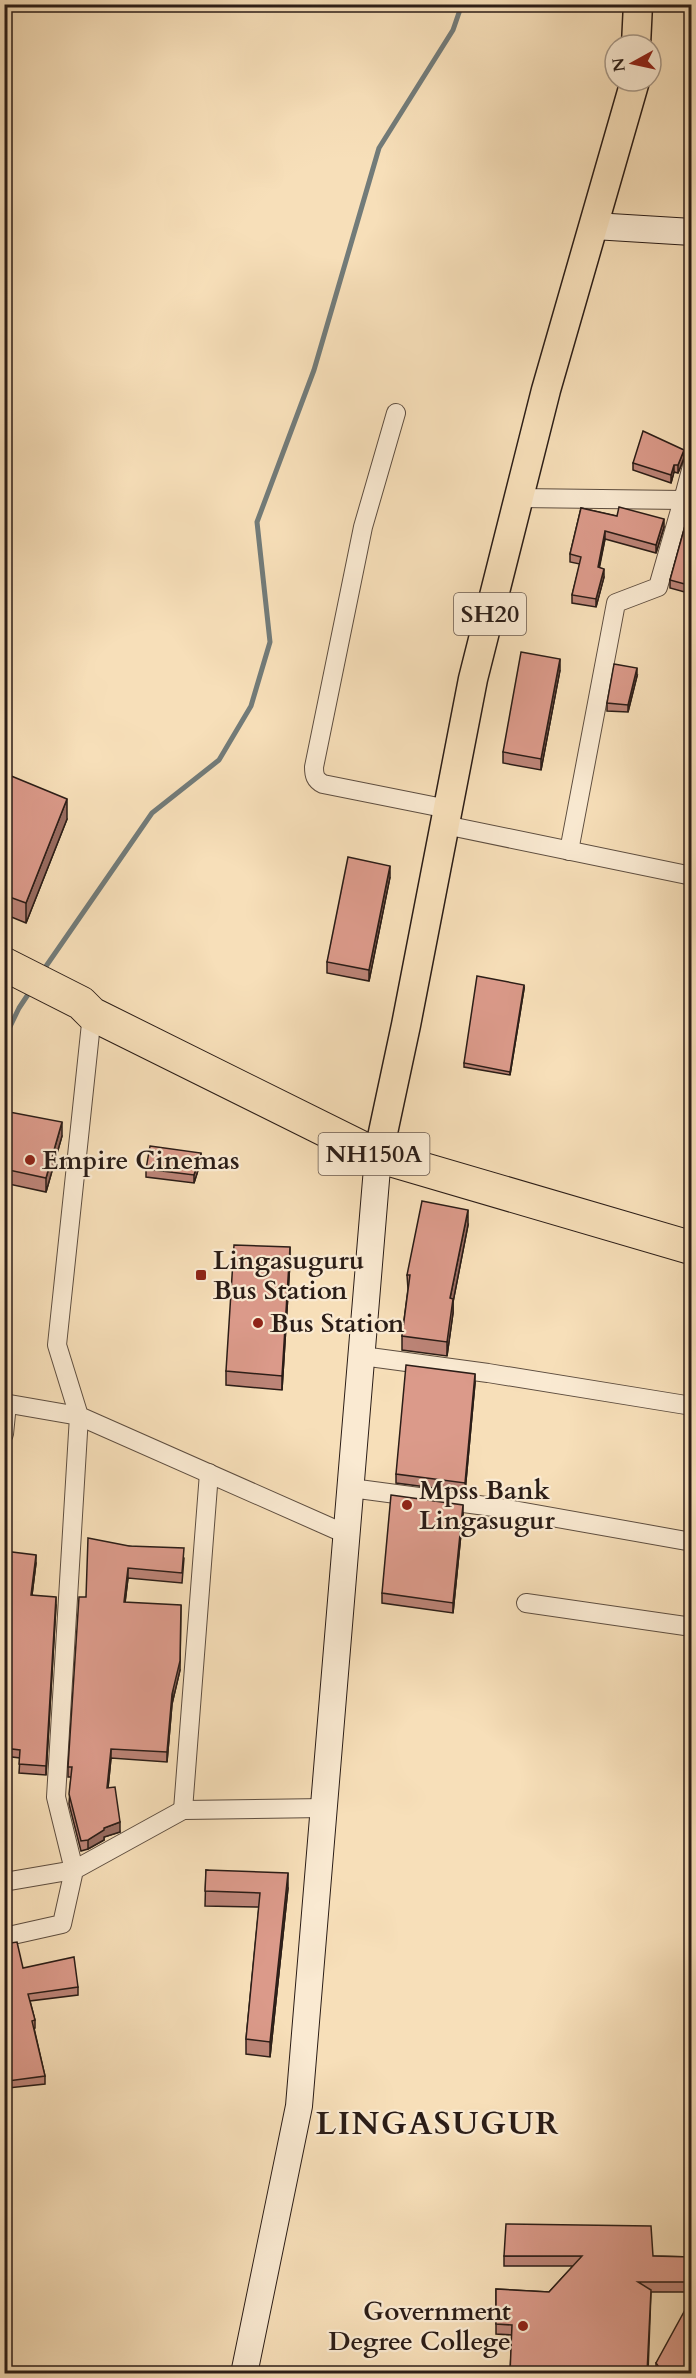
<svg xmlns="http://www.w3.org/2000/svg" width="696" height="2378" viewBox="0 0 696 2378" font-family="Cardo,serif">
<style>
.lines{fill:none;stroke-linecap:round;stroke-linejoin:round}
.stream{stroke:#727b79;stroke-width:5}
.street-casing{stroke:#5e4e40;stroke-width:20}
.secondary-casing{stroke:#2b1d17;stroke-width:28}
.primary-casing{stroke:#2b1d17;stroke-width:31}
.highway-casing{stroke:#2b1d17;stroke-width:35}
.street{stroke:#faead2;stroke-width:18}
.secondary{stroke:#faead2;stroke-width:26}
.primary{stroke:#f7dfb9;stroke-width:28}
.highway{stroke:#f7dfb9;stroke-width:33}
.wall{fill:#bc8477;stroke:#2b1d17;stroke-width:1.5}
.shaded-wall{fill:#996c61;stroke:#2b1d17;stroke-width:1.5}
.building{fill:#db9a8a;stroke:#2b1d17;stroke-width:1.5}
.poi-dot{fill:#8f2418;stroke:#faead2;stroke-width:2}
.labels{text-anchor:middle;stroke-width:4.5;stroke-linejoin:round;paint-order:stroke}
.shield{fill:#faead2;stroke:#695a4f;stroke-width:1.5}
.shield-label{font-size:24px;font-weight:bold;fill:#2b1d17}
.poi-label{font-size:26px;font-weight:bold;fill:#2b1d17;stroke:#faead2;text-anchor:start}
.district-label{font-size:32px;font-weight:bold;letter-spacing:1.5px;fill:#2b1d17;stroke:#faead2}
</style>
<rect width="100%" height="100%" fill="#f7dfb9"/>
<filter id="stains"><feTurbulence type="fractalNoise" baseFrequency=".00333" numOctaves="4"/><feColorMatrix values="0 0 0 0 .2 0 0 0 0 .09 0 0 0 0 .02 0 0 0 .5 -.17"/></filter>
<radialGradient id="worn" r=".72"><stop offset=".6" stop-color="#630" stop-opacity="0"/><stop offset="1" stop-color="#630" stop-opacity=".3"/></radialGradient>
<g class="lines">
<g class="stream">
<path d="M42,972L152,813L219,760L251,706L270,642L257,522L314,370L379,148L453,30L462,4"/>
<path d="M4,1039L19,1008L31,990"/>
</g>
<g class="street-casing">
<g id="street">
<path d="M396,413L363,527L314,767C314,775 315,780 323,784L448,809"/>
<path d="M519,498L683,500L692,466"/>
<path d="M445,825L692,876"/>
<path d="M569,851L616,603L658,587L683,500H692"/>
<path d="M92,1014L57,1345L79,1416L348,1535"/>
<path d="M362,1356L488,1373L692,1406"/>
<path d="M4,1403L79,1416L56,1797L74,1870L4,1882"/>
<path d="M4,1434L7,1404"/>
<path d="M351,1488L501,1508L692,1542"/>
<path d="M526,1603L692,1627"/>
<path d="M183,1810L209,1473"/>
<path d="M4,1937L62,1924L74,1870L183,1810L324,1808"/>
</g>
</g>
<g class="secondary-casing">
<g id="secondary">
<path d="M594,226L692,232"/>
<path d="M244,2374L299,2106L378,1156"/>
</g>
</g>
<g class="primary-casing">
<g id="primary">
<path d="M636,45L638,4"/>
<path d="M378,1156L406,1025L473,679L546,390L635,81"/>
</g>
</g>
<g class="highway-casing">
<path id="highway" d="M4,964L81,1003L92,1014L378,1156L692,1248"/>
</g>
<use href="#street" class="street"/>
<use href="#secondary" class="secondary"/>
<use href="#primary" class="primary"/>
<use href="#highway" class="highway"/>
</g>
<g class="wall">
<path d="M684,458L678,473L674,472L671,483L633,470V463Z"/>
<path d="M691,504L692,594L670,588V580Z"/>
<path d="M581,508L664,527L656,553L605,539L599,567L604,577L596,607L572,603V595L580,564L570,562V554Z"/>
<path d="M560,670L541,770L503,763V752Z"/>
<path d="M637,676L628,712L607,711V703Z"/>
<path d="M4,773L67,819L26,923L4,914Z"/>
<path d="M390,877L369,981L327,973V962Z"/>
<path d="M524,989L510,1075L464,1067V1063Z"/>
<path d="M4,1111L62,1136L46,1192L4,1183Z"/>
<path d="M201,1161L194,1183L146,1177V1169Z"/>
<path d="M468,1225L453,1302V1313L447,1356L402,1350V1336L408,1289L407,1275Z"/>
<path d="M290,1262L282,1390L226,1385V1371Z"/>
<path d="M475,1383L465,1492L396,1483V1474Z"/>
<path d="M463,1514L453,1613L382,1603V1593Z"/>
<path d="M129,1546L184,1558L182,1583L128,1578L125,1602L180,1670L172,1704L167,1762L111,1758L108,1788L120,1832L104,1837V1840L88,1849L81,1851L69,1804L71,1777H68V1767L86,1597Z"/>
<path d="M4,1551L36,1563L32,1595L56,1605L46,1775L19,1773L20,1758L4,1756Z"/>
<path d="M206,1870L288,1888L270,2057L246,2054V2039L259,1907L205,1906Z"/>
<path d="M4,1944L23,1968L78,1987V1995L30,2001L35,2020V2028H34L45,2076V2084L8,2088L4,2076Z"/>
<path d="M504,2256H653L692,2257V2292H651L648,2373H510L512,2335L496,2334V2289L549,2292L573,2266H504Z"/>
<path d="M656,2363L692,2373H656Z"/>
</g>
<g class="shaded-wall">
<path d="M684,450V458L678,473V465Z"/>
<path d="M674,465V472L671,483V475Z"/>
<path d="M664,519V527L656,553V545Z"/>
<path d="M605,531V539L598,575V567Z"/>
<path d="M604,569V577L596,607V599Z"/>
<path d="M560,659V670L541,770V759Z"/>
<path d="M637,668V676L628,712V705Z"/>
<path d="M67,799V819L26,923V903Z"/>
<path d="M390,866V877L369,981V970Z"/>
<path d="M524,985V989L510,1075V1072Z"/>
<path d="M62,1122V1136L46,1192V1178Z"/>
<path d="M201,1153V1161L194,1183V1175Z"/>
<path d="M468,1210V1225L453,1302V1313L447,1356V1342L450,1298Z"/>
<path d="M290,1247V1262L282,1390V1376Z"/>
<path d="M475,1374V1383L465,1492V1483Z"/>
<path d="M463,1505V1514L453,1613V1603Z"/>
<path d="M36,1555V1563L31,1603V1595Z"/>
<path d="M128,1568V1578L124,1612V1602Z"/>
<path d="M56,1597V1605L46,1775V1766Z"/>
<path d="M181,1605L180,1670L172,1704L167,1762V1752Z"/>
<path d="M111,1749V1758L107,1798V1788Z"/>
<path d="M120,1822V1832L104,1837V1840L88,1849V1840L104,1828Z"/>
<path d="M288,1873V1888L270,2057V2042Z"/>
</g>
<g class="building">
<path d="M643,431L684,450L678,465H674L671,475L633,463Z"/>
<path d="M691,504H692V586L670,580Z"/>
<path d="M619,507L664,519L656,545L605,531L598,567L604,569L596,599L572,595L581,557L570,554L581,508L617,516Z"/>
<path d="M521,652L560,659L541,759L503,752Z"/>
<path d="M614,664L637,668L628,705L607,703Z"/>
<path d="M4,773L67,799L26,903L4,895Z"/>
<path d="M348,857L390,866L369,970L327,962Z"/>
<path d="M477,976L524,985L510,1072L464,1063Z"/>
<path d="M4,1111L62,1122L46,1178L4,1169Z"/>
<path d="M150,1146L201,1153L194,1175L146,1169Z"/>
<path d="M422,1201L468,1210L450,1298L453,1299L447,1342L402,1336L410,1275H407Z"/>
<path d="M234,1245L290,1247L282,1376L226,1371Z"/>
<path d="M406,1365L475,1374L465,1483L396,1474Z"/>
<path d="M391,1495L463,1505L453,1603L382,1593Z"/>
<path d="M88,1538L129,1546L184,1548L182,1573L128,1568L124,1602L181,1605L180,1661L172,1694L167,1752L111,1749L107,1788L115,1787L120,1822L104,1828V1830L88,1840L81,1841L69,1794L72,1767H68L79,1597H86Z"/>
<path d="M4,1551L36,1555L31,1595L56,1597L46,1766L19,1764L20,1750L4,1748Z"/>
<path d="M206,1870L288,1873L270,2042L246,2039L260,1893L205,1891Z"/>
<path d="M17,1942L23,1968L74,1957L78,1987L28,1994L35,2020L32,2021L45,2076L8,2081L4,2068V1944Z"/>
<path d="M506,2224L651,2226L653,2256L692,2257V2282H638L651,2290L647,2373H510L512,2325L496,2324V2289L549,2292L582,2256H504Z"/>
<path d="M685,2310L692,2314V2369L688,2373H663L656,2363Z"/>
</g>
<g class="poi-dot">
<circle cx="30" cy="1160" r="6"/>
<rect x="195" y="1269" width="12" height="12" rx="3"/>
<circle cx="258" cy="1323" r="6"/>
<circle cx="407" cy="1505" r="6"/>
<circle cx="523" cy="2326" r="6"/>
</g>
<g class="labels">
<g class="shield">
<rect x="454" y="593" width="72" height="42" rx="4.5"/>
<rect x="318.5" y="1133" width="111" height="42" rx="4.5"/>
</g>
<g class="shield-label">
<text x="490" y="622">SH20</text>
<text x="374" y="1162">NH150A</text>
</g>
<g class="poi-label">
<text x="42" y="1169">Empire Cinemas</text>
<text x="213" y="1269">Lingasuguru<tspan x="213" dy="30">Bus Station</tspan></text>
<text x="270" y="1332">Bus Station</text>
<text x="419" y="1499">Mpss Bank<tspan x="419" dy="30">Lingasugur</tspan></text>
<text x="511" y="2320" text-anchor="end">Government<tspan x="511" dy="30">Degree College</tspan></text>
</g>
<g class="district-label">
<text x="438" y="2134">LINGASUGUR</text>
</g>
</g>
<rect width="696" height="2378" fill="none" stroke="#f7dfb9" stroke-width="24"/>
<rect x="6" y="6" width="684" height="2366" fill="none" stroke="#2b1d17" stroke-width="3"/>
<rect x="12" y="12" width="672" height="2354" fill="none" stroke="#2b1d17" stroke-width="1.5"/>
<g transform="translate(633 63) rotate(262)"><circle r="28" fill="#faead2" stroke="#a79887" stroke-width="1.5"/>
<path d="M0-4.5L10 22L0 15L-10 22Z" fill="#8f2418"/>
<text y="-9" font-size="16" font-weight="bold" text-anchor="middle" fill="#2b1d17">N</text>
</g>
<rect width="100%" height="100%" filter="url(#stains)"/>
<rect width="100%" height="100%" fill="url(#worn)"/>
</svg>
